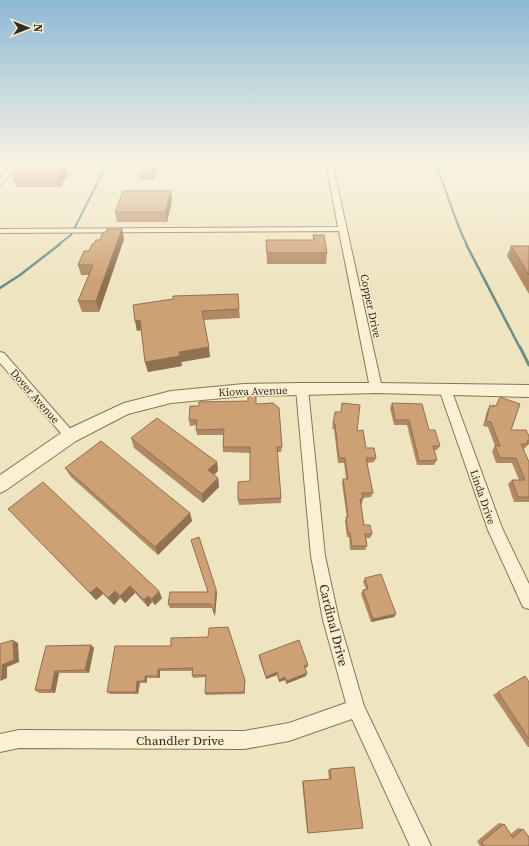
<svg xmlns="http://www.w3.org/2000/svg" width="529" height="846" viewBox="0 0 529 846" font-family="'Source Serif 4',serif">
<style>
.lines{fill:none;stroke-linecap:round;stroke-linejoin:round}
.stream-far2{stroke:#6a8e88;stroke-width:2}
.stream-far1{stroke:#6a8e88;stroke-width:2.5}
.stream{stroke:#6a8e88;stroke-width:3}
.minor-casing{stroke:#887557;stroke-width:2}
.tertiary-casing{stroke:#887557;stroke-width:2}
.minor{fill:#f9f1d3;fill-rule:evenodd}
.tertiary{fill:#f9f1d3;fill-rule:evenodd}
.wall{fill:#b18a65}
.shaded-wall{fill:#907152}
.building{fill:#cea175;stroke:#907152}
.labels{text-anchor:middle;stroke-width:3;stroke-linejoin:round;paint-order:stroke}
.street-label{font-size:11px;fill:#372b1c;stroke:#f6eecf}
.near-street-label{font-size:13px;fill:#372b1c;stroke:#f6eecf}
</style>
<rect width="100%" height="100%" fill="#efe4c0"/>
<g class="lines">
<g class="stream-far2">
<path d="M434,162C447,189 453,218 467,245"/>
<path d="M58,245L71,235L108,162"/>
</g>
<g class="stream-far1">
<path d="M466,244L520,348"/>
<path d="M0,288L20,275L60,244"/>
</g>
<path class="stream" d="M520,347L529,365"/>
<g class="minor-casing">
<g id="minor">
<path d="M12,162H19L2,184L0,185V178Z"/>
<path d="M332,162L382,388L380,391L376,392L372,391L370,388L339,231L0,233V229L338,227L326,163Z"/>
<path d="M0,352L4,353L74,433L76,436L74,439L70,441L66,439L0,363Z"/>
<path d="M302,385L306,386L308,389L325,556L339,620L364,706L431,846H410L352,719L289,741L244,749L19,748L0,752V734L19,730L244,731L289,723L346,703L323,620L311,556L296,389L298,386Z"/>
<path d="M445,385L449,386L451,389L502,528L529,584V609L523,607L488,530L439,389L441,386Z"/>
</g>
</g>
<g class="tertiary-casing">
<path id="tertiary" d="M302,383H376L529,385V397L376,393L302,395L244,396L171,403L128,414L76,441L6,490L0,493V475L64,431L124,403L171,391L244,384Z"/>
</g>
<use href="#minor" class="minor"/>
<use href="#tertiary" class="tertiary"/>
</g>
<g class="wall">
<path d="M65,165L68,174L60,187H16L12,177Z"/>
<path d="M157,169L153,180H141L140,175Z"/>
<path d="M171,191L172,201L167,222H117L115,212Z"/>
<path d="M122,229L124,239L99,312H82L78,301L89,275H81L78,265L94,244L100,240L106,232Z"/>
<path d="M313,235L327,253L326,264H267L266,240H313Z"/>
<path d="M511,246H529V294L507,256Z"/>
<path d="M133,305L239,309L240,318L204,320L210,357L181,362L182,366L148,372L145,362L141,330L137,331Z"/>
<path d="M500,397L511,430L529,436V444L524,449H523L529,462V502H514L508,484L512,480H519L512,463H496L492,451L495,446L488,427L483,426L487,411L490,405L492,407L493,405L496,406Z"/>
<path d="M342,403L357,431L366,448L376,458L374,462L367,463L373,493L371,497L363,498V499L362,504H361L364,525L372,534L370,538H366L367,546L365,550H350L349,537H347L345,521L347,517L346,512L342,483L343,479H346L344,463H338L334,429H332L335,412H341Z"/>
<path d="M392,403L429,430L440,446L437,450H434L437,460L434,465H417L407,425H394L390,408Z"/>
<path d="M256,404L282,447L281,452H277L281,498V503L239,505L238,500L250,481V453L223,452V447L224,435H197L196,430L197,425L190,426L189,420Z"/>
<path d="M131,438L217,462L218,471L214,475L218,478L219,487L203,503L134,448Z"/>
<path d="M65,468L190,513L192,521L158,555L71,477Z"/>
<path d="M8,509L162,598L155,605L152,602L148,607L135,593L125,603L120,598L114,605L103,594L96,600L16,517Z"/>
<path d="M365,578L396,614L394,617L371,622L361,594L363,590L366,589L363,582Z"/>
<path d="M208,592L217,593L215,616L212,608H170L168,604Z"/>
<path d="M208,637L245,682V694L206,695L205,693L206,677L193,678L192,675V671H160V678H147V683H140L138,694H110L107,692L171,646Z"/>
<path d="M91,645L94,648L89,673H59L55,693H39L35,690L46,646Z"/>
<path d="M259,655L308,665L307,667L305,668L307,673L306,676L286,684L285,680L279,682L277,675L266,679L259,658Z"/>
<path d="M525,676L529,682V747H528L493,695Z"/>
<path d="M354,767L308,833L307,832L302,782L329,779L328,770L330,769Z"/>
<path d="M499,823L504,824L511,834L518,828L523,829L529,846H480L477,841Z"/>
</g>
<g class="shaded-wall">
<path d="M65,165L68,174L60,187L57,178Z"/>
<path d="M156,165L157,169L153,180L152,175Z"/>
<path d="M171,191L172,201L167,222L165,212Z"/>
<path d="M122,229L124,239L99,312L96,301Z"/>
<path d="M140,320L143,330L137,331L135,321Z"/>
<path d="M209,347L210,357L181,362L179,352Z"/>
<path d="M180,356L182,366L148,372L145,362Z"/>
<path d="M217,462L218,471L209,479L208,470Z"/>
<path d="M218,478L219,487L203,503L202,494Z"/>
<path d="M190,513L192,521L158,555L155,547Z"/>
<path d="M130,586L135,593L125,603L120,596Z"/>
<path d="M97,587L103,594L96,600L90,593Z"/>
<path d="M216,589L217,593L215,616L214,613Z"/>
<path d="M115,591L120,598L114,605L108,598Z"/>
<path d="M159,591L162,598L155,605L152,599Z"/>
<path d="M148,596L152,602L148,607L144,600Z"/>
<path d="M396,614L394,617L371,622L373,619Z"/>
<path d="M13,640L18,643L19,662L7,667V678L0,681L2,665Z"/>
<path d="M91,645L94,648L89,673L85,670Z"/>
<path d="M308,665L307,667L303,669L304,666Z"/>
<path d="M158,669L160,671V678L158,676Z"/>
<path d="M55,671L59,673L55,693L51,690Z"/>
<path d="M277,672V675L266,679V677Z"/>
<path d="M307,673L306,676L286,684L287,681Z"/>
<path d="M145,676L147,678V683L145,681Z"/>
<path d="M285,677V680L279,682V680Z"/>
<path d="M137,681L140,683L138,694L136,692Z"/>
</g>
<g class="building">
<path d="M22,165H65L57,178L12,177Z"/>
<path d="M143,165H156L152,175H140Z"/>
<path d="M123,191H171L165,212H115Z"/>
<path d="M107,229H122L96,301H78L93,265H78L84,251H89L92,244H94L96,240H100L103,232H106Z"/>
<path d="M313,235H324L327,253H267L266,240H314Z"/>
<path d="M511,246H529V275Z"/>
<path d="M238,294L239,309L202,311L209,347L179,352L180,356L145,362L140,320L135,321L133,305L173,299V296Z"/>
<path d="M248,396H256V404L273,403L279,408L282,447H277L281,498L238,500V482L250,481V447H223L224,429L196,430L197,420H189L190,406H199V402L248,401Z"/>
<path d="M500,397L520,404L511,430H526L529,436V441H527L528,444H521L529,462V497H518L512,480H525L516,458H500L495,446H500L491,422L486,421L490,405L493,407V405L496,406Z"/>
<path d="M342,403L360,405L357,431L363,430L366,448H374L376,458H366L373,493H362L363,499H360L364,525H370L372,534H365L367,546H352L350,533H348L346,517H348L347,507L343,479H348L345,458H339L335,424H333L335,412H341Z"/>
<path d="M392,403L422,404L429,430H435L440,446H433L437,460L419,461L409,420H395Z"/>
<path d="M157,418L217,462L208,470L218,478L202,494L131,438Z"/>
<path d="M101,441L190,513L155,547L65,468Z"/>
<path d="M43,482L159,591L152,599L148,596L144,600L130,586L120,596L115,591L108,598L97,587L90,593L8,509Z"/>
<path d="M199,537L216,589L214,613L211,604H168L170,592H208L191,540Z"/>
<path d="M381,574L396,614L373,619L363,590L368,589L365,578Z"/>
<path d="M228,627L245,680L244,692L205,693L206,675H192L193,668L158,669V676H145V681H137L136,692H107L115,646H171V638L208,637L209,628Z"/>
<path d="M13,640L14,660L2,665V676L0,677V644Z"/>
<path d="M299,640L308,665L304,666L307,673L287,681L285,677L279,680L277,672L266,677L259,655Z"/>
<path d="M91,645L85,670L55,671L51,690H35L46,646Z"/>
<path d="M525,676L529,682V739L498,692Z"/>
<path d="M354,767L363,828L308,833L303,781L331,779L330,769Z"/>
<path d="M504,824L513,838L523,829L529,837V846H484L482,842Z"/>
</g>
<linearGradient id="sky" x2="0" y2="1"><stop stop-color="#8cb9d6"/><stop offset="0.58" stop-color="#f8f3e3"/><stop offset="1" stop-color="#f8f3e3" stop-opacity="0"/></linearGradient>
<rect width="529" height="281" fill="url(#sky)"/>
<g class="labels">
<g class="street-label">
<text transform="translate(371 306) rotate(78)" y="4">Copper Drive</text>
<text transform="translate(253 391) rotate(-2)" y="4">Kiowa Avenue</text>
<text transform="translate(35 396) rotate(49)" y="4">Dover Avenue</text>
<text transform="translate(483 497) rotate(71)" y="4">Linda Drive</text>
</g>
<g class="near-street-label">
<text transform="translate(334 625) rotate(76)" y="5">Cardinal Drive</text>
<text x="180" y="745">Chandler Drive</text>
</g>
</g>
<g transform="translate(28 28) rotate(90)" stroke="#f6eecf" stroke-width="3" paint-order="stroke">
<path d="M0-3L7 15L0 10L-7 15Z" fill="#372b1c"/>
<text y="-6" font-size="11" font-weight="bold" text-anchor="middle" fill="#372b1c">N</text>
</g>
</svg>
